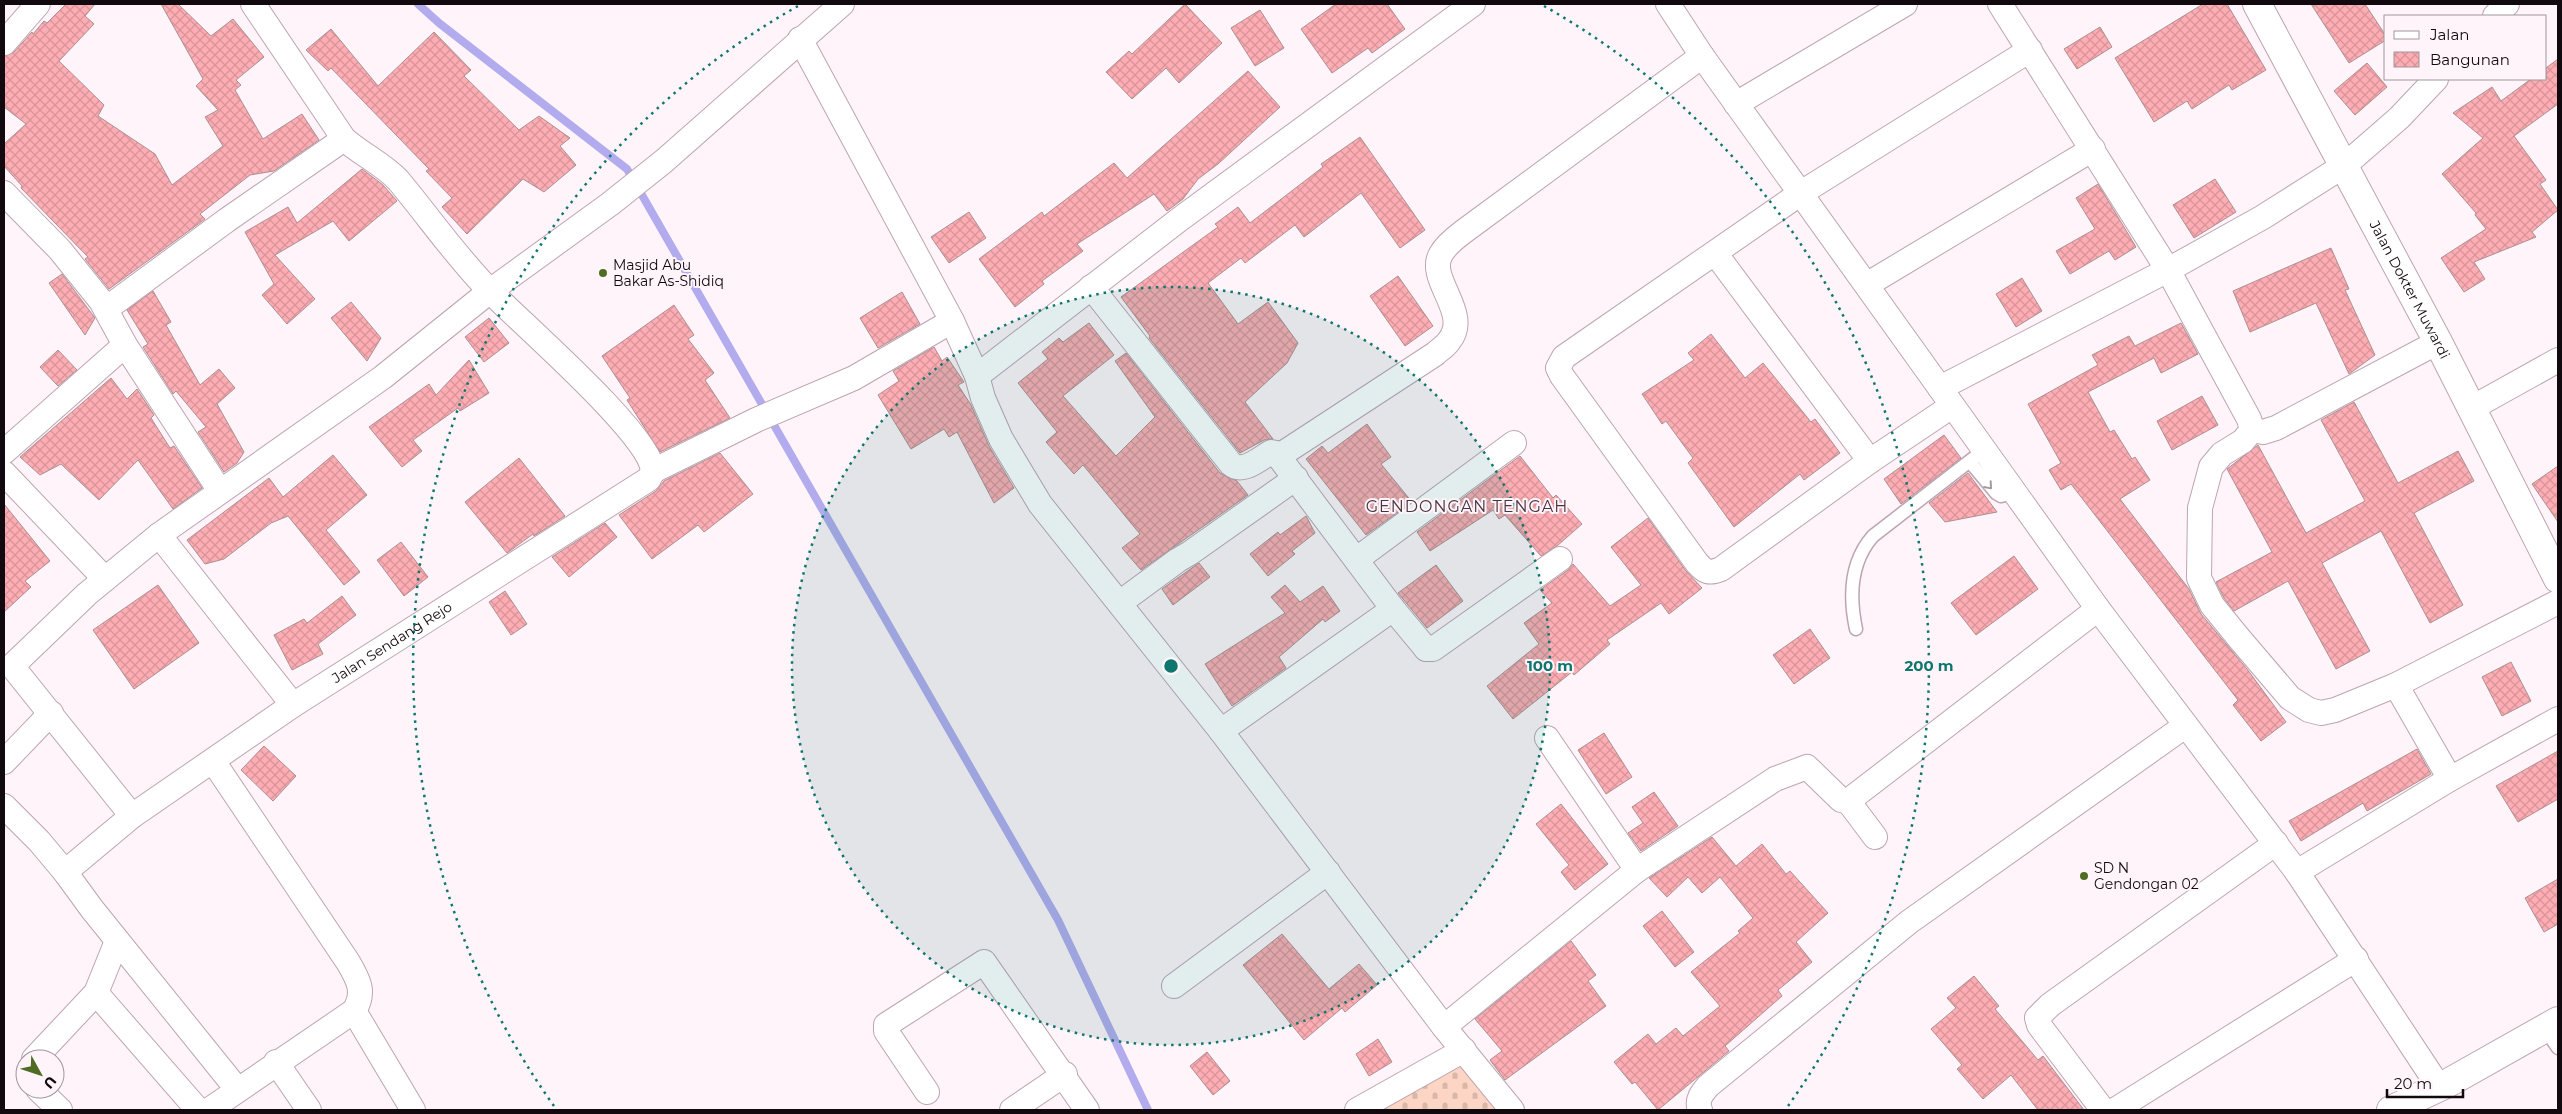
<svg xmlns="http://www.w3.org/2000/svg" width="2562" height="1114" viewBox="0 0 2562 1114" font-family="Montserrat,sans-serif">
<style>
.cemetery{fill:url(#cemetery-stones)}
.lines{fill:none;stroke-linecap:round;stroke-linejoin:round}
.stream{stroke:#b2abed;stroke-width:8}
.building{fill:url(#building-cross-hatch);stroke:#ac9091}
.service-casing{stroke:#bda4b1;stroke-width:15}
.minor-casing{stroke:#bda4b1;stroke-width:26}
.tertiary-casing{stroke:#bda4b1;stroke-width:30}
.service{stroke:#fff;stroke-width:12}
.minor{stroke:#fff;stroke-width:24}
.tertiary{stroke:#fff;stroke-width:28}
.oneway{stroke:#a09d9e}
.ring{fill:none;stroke:#0f766e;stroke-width:2.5;stroke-dasharray:2.5 5}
.poi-dot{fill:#4f6d22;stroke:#fff4fa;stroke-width:2}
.labels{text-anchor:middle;stroke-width:4;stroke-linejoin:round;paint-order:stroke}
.poi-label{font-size:14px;fill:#11090d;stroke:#fff4fa;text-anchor:start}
.street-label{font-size:14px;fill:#11090d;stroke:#fff4fa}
.quarter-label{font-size:16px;letter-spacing:1px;fill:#48343f;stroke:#fff4fa}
.centre{fill:#0f766e;stroke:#fff4fa;stroke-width:2.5}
.ring-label{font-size:15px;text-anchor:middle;font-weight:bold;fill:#0f766e;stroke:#fff4fa;stroke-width:4;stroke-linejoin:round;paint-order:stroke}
</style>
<defs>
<pattern id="cemetery-stones" width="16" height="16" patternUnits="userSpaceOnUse" patternTransform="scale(1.25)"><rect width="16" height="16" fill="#fdd5c5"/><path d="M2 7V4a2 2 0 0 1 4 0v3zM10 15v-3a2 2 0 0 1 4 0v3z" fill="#d8b6a8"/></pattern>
<pattern id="building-cross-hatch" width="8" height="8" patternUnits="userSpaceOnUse" patternTransform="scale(1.25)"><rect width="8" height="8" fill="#fdadb3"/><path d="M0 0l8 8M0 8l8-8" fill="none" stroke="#d89499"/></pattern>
</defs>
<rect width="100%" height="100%" fill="#fff4fa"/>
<path class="cemetery" d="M1464,1064L1501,1110H1380Z"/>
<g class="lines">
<path class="stream" d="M418,4L439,23L627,169L1058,920L1148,1110"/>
</g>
<g class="building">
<path d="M66,4H95L85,16L94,24L59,61L104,105L98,116L155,154L172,185L223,146L205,117L218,110L196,86L203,79L161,4H178L211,36L233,19L264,57L236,80L241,85L235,90L263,139L302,114L319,140L274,171L250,175L200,214L205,219L109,289L85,259L88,257L21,188L22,186L4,166V144L26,124L4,107V56L14,52L32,32L33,34L44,21L47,23Z"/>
<path d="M1185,4L1222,43L1179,83L1166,68L1132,99L1106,72L1129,51L1132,54Z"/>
<path d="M1336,4H1387L1405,29L1372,53L1368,48L1332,73L1301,29Z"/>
<path d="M2203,4H2227L2266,70L2232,90L2229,85L2192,109L2187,101L2154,122L2115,58Z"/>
<path d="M2311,4H2365L2386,36V40L2349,63Z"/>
<path d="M1260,10L1284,48L1255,66L1231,28Z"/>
<path d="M2100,27L2112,47L2077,69L2064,49Z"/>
<path d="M331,29L378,86L434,32L471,70L464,76L519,130L539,116L570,138L560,146L576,165L544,192L523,179L467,234L442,207L452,198L426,171L429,169L331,68L328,71L306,50Z"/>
<path d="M2558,59V104L2514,136L2546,180L2540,184L2558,210L2532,232L2536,237L2474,262L2485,279L2464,292L2441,258L2486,229L2475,215L2476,213L2442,174L2483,138L2453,113L2492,87L2501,101L2531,79H2546V68Z"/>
<path d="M2367,63L2387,87L2355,115L2334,91Z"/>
<path d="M1248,71L1280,107L1218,164L1198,179L1183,199L1167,211L1154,194L1077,244L1083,251L1042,281L1044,284L1015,307L979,259L1042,212L1044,216L1114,163L1127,178Z"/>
<path d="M1360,137L1425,230L1400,248L1361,193L1304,237L1295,225L1245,263L1241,258L1208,283L1238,324L1268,302L1298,343L1287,363L1245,402L1273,439L1264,440L1240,453L1149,338L1150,336L1121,297L1218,227L1215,224L1238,207L1250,223L1323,167L1321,164Z"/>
<path d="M362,169L383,185L397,201L349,241L333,221L275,255L315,299L287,324L262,295L274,284L245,232L288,207L297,223Z"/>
<path d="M2215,179L2236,212L2194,238L2173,205Z"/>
<path d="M2098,184L2136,247L2115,260L2109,251L2070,274L2056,251L2095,229L2076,198Z"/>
<path d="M969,212L986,238L949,263L931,237Z"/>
<path d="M2331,248L2349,289L2345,290L2375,355L2349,374L2316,303L2250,332L2233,291Z"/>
<path d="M62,274L95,318L85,335L49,283Z"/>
<path d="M1398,276L1433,326L1405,346L1370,296Z"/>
<path d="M2022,278L2042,311L2016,327L1996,294Z"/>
<path d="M153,291L171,322L166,325L200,385L219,369L235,388L217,404L244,452L237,463L224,472L198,432L206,427L176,391L173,394L143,347L148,344L127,310Z"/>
<path d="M902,292L920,324L878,348L860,318Z"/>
<path d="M351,302L381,338L367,361L331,318Z"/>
<path d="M674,305L694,335L688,339L714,373L705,380L730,418L660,452L627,400L630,398L602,356Z"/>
<path d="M489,318L509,343L484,362L465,337Z"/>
<path d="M1089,323L1114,355L1063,396L1116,456L1155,417L1115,361L1126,353L1220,473L1237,481L1248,495L1141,570L1122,548L1140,534L1083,465L1074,474L1046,442L1057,432L1018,383L1048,359L1042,352L1059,338L1063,342Z"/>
<path d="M2181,323L2198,354L2161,373L2154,358L2088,392L2110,432L2114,430L2132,459L2135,457L2150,480L2120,499L2189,589L2201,614L2247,669L2286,722L2261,741L2233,705L2238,700L2071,484L2061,490L2049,470L2061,463L2028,404L2098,365L2092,355L2129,336L2135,346Z"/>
<path d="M1711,334L1745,378L1763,363L1811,422L1815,419L1840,453L1804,480L1800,474L1734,527L1688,463L1693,458L1666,421L1662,424L1642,394L1694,360L1688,353Z"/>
<path d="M934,347L942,361L947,357L964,382L958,385L971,405L989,446L1014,488L994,503L957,432L949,437L944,429L911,449L878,395L899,381L893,371Z"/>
<path d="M58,350L77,370L58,386L40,367Z"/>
<path d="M469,360L489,393L460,411L458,408L413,440L422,451L402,467L369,427L429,384L436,395Z"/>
<path d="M111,378L127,399L137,389L154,415L151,418L170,448L174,446L202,488L173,509L138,460L99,500L61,464L40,475L20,457Z"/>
<path d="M2202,396L2218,425L2172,450L2157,421Z"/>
<path d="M2354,402L2398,483L2458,451L2474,481L2414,513L2463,605L2430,623L2381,531L2322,563L2370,651L2336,669L2288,581L2234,611L2224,598L2216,582L2272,552L2227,469L2258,445L2306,533L2365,501L2321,420Z"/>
<path d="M1367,424L1391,457L1381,464L1412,502L1366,535L1306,459L1322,446L1328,453Z"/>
<path d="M1944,435L1961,458L1901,504L1884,479Z"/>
<path d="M720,453L753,494L704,532L698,525L652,559L619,515L656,491L664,481Z"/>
<path d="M333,455L367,495L326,530L360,572L344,585L288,516L271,523L224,559L205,564L187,540L269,478L283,497Z"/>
<path d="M1520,456L1553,498L1556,495L1582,524L1557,546L1541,556L1505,515L1499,519L1493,510L1430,551L1417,532Z"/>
<path d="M519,458L565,516L534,536L533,534L507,553L465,502Z"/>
<path d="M2558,466V522L2532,484Z"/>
<path d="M1968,473L1997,512L1945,522L1929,503Z"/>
<path d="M4,504L50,561L25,581L31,587L4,612Z"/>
<path d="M1306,516L1315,533L1292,551L1295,554L1268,576L1250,554L1278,532L1280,535Z"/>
<path d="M1648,518L1686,571L1702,588L1669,614L1661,603L1607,640L1610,644L1574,675L1572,672L1513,719L1487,686L1539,644L1524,623L1552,603L1540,590L1568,570L1573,564L1610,606L1641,585L1611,547Z"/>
<path d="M605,523L617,537L569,577L552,557Z"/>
<path d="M401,542L428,577L404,596L377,560Z"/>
<path d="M2014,556L2038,589L1976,635L1951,603Z"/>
<path d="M1199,563L1210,577L1173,605L1162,589Z"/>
<path d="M1436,565L1463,601L1427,628L1398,593Z"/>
<path d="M158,585L199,643L134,689L93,630Z"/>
<path d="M1285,585L1300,602L1323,586L1340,611L1325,622L1323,619L1279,657L1286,668L1232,706L1205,664L1285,613L1271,597Z"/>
<path d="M505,591L527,624L511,635L489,602Z"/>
<path d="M342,596L356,615L318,644L323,654L292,670L274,635L304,619L307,623Z"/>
<path d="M1810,629L1830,658L1794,684L1773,655Z"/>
<path d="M2511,662L2531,701L2502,716L2482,677Z"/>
<path d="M1604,733L1632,777L1606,794L1578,750Z"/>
<path d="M264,746L296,776L273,801L241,770Z"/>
<path d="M2417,749L2431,774L2367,811L2363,803L2301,841L2289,821Z"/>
<path d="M2558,751V799L2518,822L2496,786Z"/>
<path d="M1654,792L1678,826L1641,851L1628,833L1643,823L1632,807Z"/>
<path d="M1561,804L1608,864L1575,890L1561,872L1569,865L1536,824Z"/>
<path d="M1712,837L1736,866L1762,844L1786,874L1790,871L1828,913L1796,942L1812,962L1778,990L1782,996L1725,1046L1729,1051L1658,1110L1635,1082L1632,1084L1614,1062L1648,1034L1656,1044L1676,1028L1683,1036L1720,1006L1691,972L1740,933L1738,931L1753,918L1720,877L1702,893L1688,877L1667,897L1649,878Z"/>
<path d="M2558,879V924L2544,932L2525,898Z"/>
<path d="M1662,911L1694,952L1675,967L1643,926Z"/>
<path d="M1282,934L1329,989L1359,964L1377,985L1345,1012L1342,1008L1304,1040L1243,965Z"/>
<path d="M1571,941L1596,975L1588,981L1606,1006L1505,1080L1490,1060L1502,1051L1475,1019Z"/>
<path d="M1974,976L1999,1006L1995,1009L2038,1060L2043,1056L2084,1110H2038L2011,1075L1983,1099L1957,1069L1962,1065L1931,1029L1956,1008L1947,998Z"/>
<path d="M1378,1039L1392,1062L1369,1076L1356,1054Z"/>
<path d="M1207,1052L1230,1081L1213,1095L1190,1066Z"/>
</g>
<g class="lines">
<g class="service-casing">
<g id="service">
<path d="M1970,462L1996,493L2001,496L2015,492"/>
<path d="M1856,629C1849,596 1850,562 1873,536L1984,450"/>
<path d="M2544,1028L2558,1048"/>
</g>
</g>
<g class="minor-casing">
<g id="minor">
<path d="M253,4L344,139C361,154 383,164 398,180C429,217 457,258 491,292C522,324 650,434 653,471"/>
<path d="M1668,4L1702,56L1940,388"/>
<path d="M2000,4L2168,270L2249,419L2252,430L2243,441L2222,454L2211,467L2200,508L2199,578L2212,605L2238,637L2290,698L2309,710L2321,713L2335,710L2396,685L2558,602"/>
<path d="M2495,16L2507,4"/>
<path d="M800,39L952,321L977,376L1180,219L1473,4"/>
<path d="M4,43L38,4"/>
<path d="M2436,79L2399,118L2345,165L2263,217L2168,270L1940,388L2098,609L2297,872L2439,1087"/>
<path d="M1736,104L1905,4"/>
<path d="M4,193L60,250L101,301L125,345L220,491"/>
<path d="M1715,253L1870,461L1721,569C1709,574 1705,572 1697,563L1562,376L1558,368L1564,357L1801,193L2030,50"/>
<path d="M1868,284L2093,149"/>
<path d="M1091,287L1231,464C1243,474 1259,459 1271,452L1276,453L1393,609L1221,731"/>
<path d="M106,309L227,220L344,139"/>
<path d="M977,376L983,398L1001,439L1040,504L1221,731L1444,1027L1512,1110"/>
<path d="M2470,409L2558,360"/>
<path d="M2252,430L2263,432L2276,428L2438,342"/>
<path d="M4,452L125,345"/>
<path d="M1279,456L1435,354C1439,350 1446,346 1449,341C1472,313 1426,279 1441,254C1446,245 1455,238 1463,232L1702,56"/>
<path d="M1870,461L1952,406"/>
<path d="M653,471L756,420L854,378L952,321"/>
<path d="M4,473L105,579"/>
<path d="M159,535L293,705"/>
<path d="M1357,559L1514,443"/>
<path d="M1121,602L1178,560L1190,553L1296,478"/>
<path d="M1393,609L1423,645L1426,649H1433L1560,559"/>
<path d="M2396,685L2450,779"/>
<path d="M1547,738L1637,870"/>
<path d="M4,762L51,713"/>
<path d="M4,806L39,841L65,872L92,909L237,1089"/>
<path d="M132,816L12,666L87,594L159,535L383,377L490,291L610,204L664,161L842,4"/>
<path d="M1875,837L1848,801L2098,609"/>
<path id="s1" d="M65,872L132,816L293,705L641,484L649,479L653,471"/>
<path d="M2297,872L2450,779L2558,719"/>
<path d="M1174,986L1328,872"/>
<path d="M96,993L198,1110"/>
<path d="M354,1011L413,1110"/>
<path d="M1444,1027L1637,870L1775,779L1807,767L1841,800L1848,801"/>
<path d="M34,1059L96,993L117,941"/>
<path d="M276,1062L309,1110"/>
<path d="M38,1089L60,1110"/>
<path d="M927,1092L886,1031V1025L984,962L1087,1110"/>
<path d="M209,1110L354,1011C366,992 358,979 348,962L213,761"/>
<path d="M1012,1110L1065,1074"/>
<path d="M1357,1110L1464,1050"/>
<path d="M1700,1110C1696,1100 1702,1093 1708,1086L1909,922L2185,726"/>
<path d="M2103,1110L2039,1025L2037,1018L2050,1005L2276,843"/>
<path d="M2115,1110L2356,959"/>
</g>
</g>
<g class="tertiary-casing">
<g id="tertiary">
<path id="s2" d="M2257,4L2438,342L2558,579"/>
<path d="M2391,1110L2448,1083L2558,1021"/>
</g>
</g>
<use href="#service" class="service"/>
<use href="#minor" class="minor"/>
<use href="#tertiary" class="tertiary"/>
</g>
<defs><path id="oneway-chevron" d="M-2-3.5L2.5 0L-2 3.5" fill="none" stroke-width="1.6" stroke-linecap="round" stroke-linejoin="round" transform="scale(1.25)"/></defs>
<use class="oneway" href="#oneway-chevron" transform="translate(1989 486) rotate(49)"/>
<circle cx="1171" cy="666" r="379" fill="#0f766e" fill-opacity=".12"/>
<g class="ring">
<circle cx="1171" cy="666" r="379"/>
<path d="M554 1106A758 758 0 0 1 798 6M1544 6A758 758 0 0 1 1788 1106"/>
</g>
<g class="poi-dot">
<circle cx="603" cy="273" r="5"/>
<circle cx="2084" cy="876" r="5"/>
</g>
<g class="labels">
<g class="poi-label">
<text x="613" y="270">Masjid Abu<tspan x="613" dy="16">Bakar As-Shidiq</tspan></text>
<text x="2094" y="873">SD N<tspan x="2094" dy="16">Gendongan 02</tspan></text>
</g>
<g class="street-label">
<text dy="5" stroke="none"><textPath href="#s2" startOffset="324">Jalan Dokter Muwardi</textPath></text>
<text dy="5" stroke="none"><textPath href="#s1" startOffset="400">Jalan Sendang Rejo</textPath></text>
</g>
<g class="quarter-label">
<text x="1467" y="512">GENDONGAN TENGAH</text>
</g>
</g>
<circle cx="1171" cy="666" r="8" class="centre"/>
<g class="ring-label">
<text x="1550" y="671">100 m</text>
<text x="1929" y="671">200 m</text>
</g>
<rect width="2562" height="1114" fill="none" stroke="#11090d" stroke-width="10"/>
<rect x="2384" y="15" width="162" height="65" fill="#fff4fa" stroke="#a0969b"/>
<rect x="2394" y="31" width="25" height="8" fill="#ffffff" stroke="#a0969b"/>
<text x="2430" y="40" font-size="15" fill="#11090d">Jalan</text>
<rect x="2394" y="52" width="25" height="15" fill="url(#building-cross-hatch)" stroke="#a0969b"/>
<text x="2430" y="65" font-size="15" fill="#11090d">Bangunan</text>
<g transform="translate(40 1074) rotate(130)"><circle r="24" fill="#fff4fa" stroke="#a0969b"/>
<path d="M0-4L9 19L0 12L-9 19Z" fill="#4f6d22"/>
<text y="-8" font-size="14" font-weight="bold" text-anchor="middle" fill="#11090d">U</text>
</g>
<path d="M2387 1089v8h76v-8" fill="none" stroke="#11090d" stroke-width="2.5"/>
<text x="2394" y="1089" font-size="15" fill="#11090d" stroke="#fff4fa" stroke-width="4" paint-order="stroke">20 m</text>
</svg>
